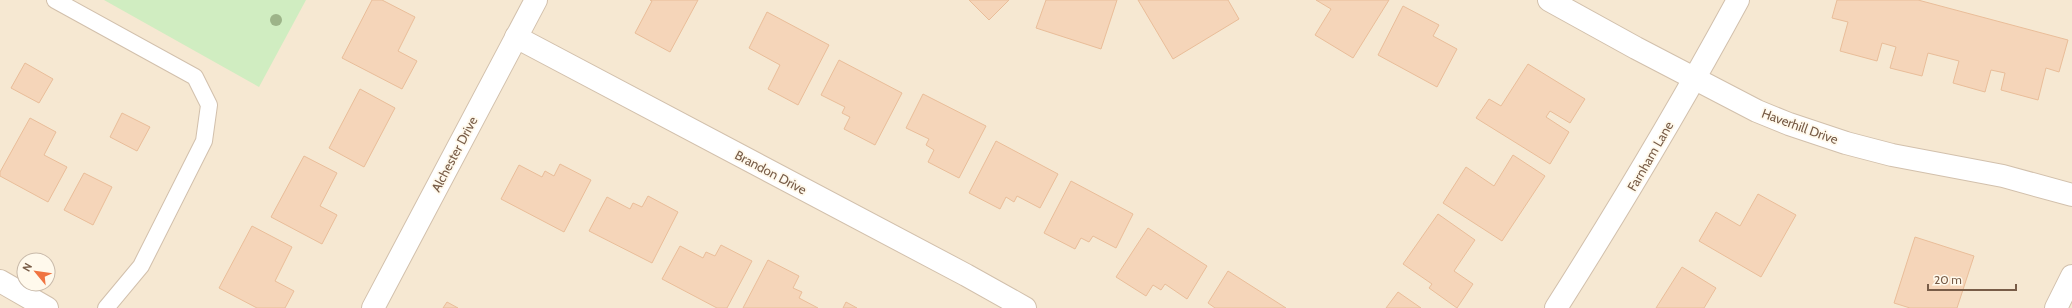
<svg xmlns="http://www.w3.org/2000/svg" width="2072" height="308" viewBox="0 0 2072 308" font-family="Cabin,sans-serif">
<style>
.residential{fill:#f6e8d2;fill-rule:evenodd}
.green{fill:#d0edc1}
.building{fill:#f5d5b9;stroke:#e9bd99}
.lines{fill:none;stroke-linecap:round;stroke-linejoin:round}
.service-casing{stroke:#d2c0ac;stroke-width:18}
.minor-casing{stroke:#d2c0ac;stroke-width:24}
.service{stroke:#fff;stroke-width:16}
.minor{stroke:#fff;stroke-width:22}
.tree{fill:#9db489}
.labels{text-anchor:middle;stroke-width:3.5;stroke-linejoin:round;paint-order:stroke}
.street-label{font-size:13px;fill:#785c47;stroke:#fff9ec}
</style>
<rect width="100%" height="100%" fill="#fef5e4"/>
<path class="residential" d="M0,0H2072V308H0ZM24,260H48V284H24Z"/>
<path class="green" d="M104,0H306L259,87Z"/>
<g class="building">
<path d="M372,0H382L415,17L398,51L417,61L402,89L342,58Z"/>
<path d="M650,0H698L670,52L635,33L652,1Z"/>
<path d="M969,0H1009L989,20Z"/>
<path d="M1046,0H1117L1101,49L1036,28Z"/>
<path d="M1138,0H1228L1239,19L1173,59Z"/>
<path d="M1316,0H1389L1353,58L1315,35L1331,9Z"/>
<path d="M1837,0H1918L2068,40L2059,72L2046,68L2038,100L2001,90L2005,73L1991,70L1985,92L1953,83L1959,61L1928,53L1922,76L1890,68L1896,47L1882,43L1877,61L1840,51L1848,22L1832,18Z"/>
<path d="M1403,6L1439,25L1433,36L1457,49L1437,87L1378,55Z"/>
<path d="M767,12L829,45L798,105L768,89L780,65L749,48Z"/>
<path d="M839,60L902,93L875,145L844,129L850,117L842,113L845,107L821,95Z"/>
<path d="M25,63L53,79L39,103L11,88Z"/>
<path d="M1528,64L1585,99L1570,123L1550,111L1546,117L1569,132L1550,164L1476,118L1489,99L1501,106Z"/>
<path d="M360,89L395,108L364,167L329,148Z"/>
<path d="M923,94L986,126L959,178L928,162L934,150L926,145L929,139L906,128Z"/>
<path d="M122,113L150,127L137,151L110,137Z"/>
<path d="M30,118L56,132L44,155L67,167L48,202L0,176V172Z"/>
<path d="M996,141L1058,174L1040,208L1017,196L1014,202L1006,197L1000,209L969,193Z"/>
<path d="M1513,155L1545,176L1502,241L1443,203L1466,167L1494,186Z"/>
<path d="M304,156L337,173L320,206L337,215L322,244L271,217Z"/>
<path d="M560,164L591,180L564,232L501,199L519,165L542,177L545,171L554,176Z"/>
<path d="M84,173L112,187L93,225L64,210Z"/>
<path d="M1071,181L1133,214L1116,248L1093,236L1089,242L1081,238L1075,249L1044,233Z"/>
<path d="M1758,194L1796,215L1761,277L1699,241L1716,212L1740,226Z"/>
<path d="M648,196L678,212L652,263L589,231L607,197L630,209L633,203L642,207Z"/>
<path d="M1438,214L1475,240L1454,271L1473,284L1457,308L1429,288L1432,284L1403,264Z"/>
<path d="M252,226L292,247L275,281L294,291L285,308H257L219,288Z"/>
<path d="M1148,228L1207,266L1187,299L1165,284L1161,290L1153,285L1146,296L1116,277Z"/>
<path d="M1915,237L1974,256L1957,308H1910L1894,303Z"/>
<path d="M721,245L752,261L727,308H717L662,279L680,246L703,258L706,252L715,256Z"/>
<path d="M768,260L799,276L793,288L802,292L799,298L818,308H743Z"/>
<path d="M1682,267L1716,288L1704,308H1656Z"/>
<path d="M1228,271L1286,308H1215L1208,303Z"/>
<path d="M1398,292L1421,308H1386Z"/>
<path d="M447,302L458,308H443Z"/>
<path d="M846,302L857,308H843Z"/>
</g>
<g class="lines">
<g class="service-casing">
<path id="service" d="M55,0L195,77L209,105L204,141L141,266L106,308"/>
</g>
<g class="minor-casing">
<g id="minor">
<path d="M1549,0L1636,48L1757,111L1789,124L1846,143L1892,155L2003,176L2072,195"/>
<path d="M516,37L966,275L1025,308"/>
<path d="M0,281L47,308"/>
<path d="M373,308L536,0"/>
<path d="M1556,308C1620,207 1681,105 1738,0"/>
<path d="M2056,308L2072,276"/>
</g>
</g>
<use href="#service" class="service"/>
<use href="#minor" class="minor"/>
</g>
<circle class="tree" cx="276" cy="20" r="6"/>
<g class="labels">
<g class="street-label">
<text transform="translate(1800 126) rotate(20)" y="5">Haverhill Drive</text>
<text transform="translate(454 154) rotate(-62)" y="5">Alchester Drive</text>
<text transform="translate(1650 156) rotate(-60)" y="5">Farnham Lane</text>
<text transform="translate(771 172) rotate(28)" y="5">Brandon Drive</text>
</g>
</g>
<g transform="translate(36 272) rotate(299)"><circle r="19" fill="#fff9ec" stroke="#c9baaa"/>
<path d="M0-3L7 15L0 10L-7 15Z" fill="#f07441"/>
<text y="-6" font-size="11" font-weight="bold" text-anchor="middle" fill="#785c47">N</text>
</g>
<path d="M1928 284v6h88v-6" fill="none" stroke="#785c47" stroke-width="2"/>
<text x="1934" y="284" font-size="12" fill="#785c47" stroke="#fff9ec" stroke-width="3" paint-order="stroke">20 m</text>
</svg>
